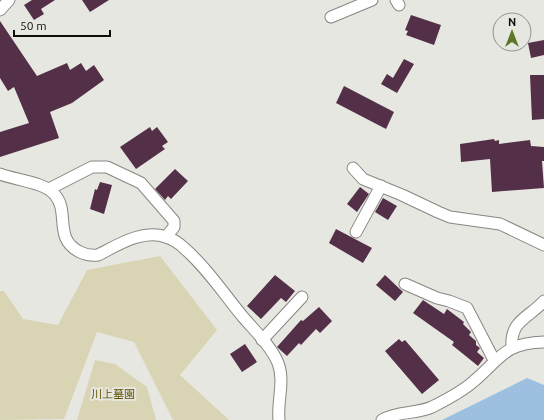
<svg xmlns="http://www.w3.org/2000/svg" width="544" height="420" viewBox="0 0 544 420" font-family="Ubuntu,'Noto Sans JP',sans-serif">
<style>
.green{fill:#d9d4b4}
.water{fill:#9dc0e1}
.building{fill:#533047}
.lines{fill:none;stroke-linecap:round;stroke-linejoin:round}
.minor-casing{stroke:#878681;stroke-width:13}
.minor{stroke:#fff;stroke-width:11}
.labels{text-anchor:middle;stroke-width:4;stroke-linejoin:round;paint-order:stroke}
.park-label{font-size:11px;fill:#5e5200;stroke:#e7e7e2}
</style>
<rect width="100%" height="100%" fill="#e7e7e2"/>
<g class="green">
<path d="M160,256L217,330L180,375L229,420H173L134,342L97,332L64,419L0,420V291H4L23,319L58,325L87,270Z"/>
<path d="M95,360L115,364L147,387L156,420H77Z"/>
</g>
<path class="water" d="M527,378L544,385V420H442Z"/>
<g class="building">
<path d="M32,0H55L41,9L44,14L34,20L24,5Z"/>
<path d="M82,0H109L90,12Z"/>
<path d="M411,15L441,25L434,45L406,35L408,31L405,30Z"/>
<path d="M0,21L37,76L67,63L70,70L81,63L86,71L94,65L104,80L72,103L50,112L59,138L0,157V132L29,123L14,87L8,91L0,78Z"/>
<path d="M544,40V55L531,58L528,43Z"/>
<path d="M404,59L414,64L397,93L381,84L387,74L393,78Z"/>
<path d="M530,75H544V119L532,120Z"/>
<path d="M344,86L394,112L386,129L336,103Z"/>
<path d="M150,127L152,131L157,127L168,142L162,146L165,149L136,169L120,147Z"/>
<path d="M494,139L495,141L499,140V144L530,140L531,146L544,147V161H542L544,188L492,192L490,159L461,162L460,144Z"/>
<path d="M175,169L188,181L171,199L168,196L165,200L155,189Z"/>
<path d="M100,182L112,185L104,214L90,209L95,189L97,190Z"/>
<path d="M360,187L369,194L357,212L347,204Z"/>
<path d="M383,198L397,206L388,220L375,212Z"/>
<path d="M336,229L372,248L363,263L329,243Z"/>
<path d="M275,275L295,291L286,302L281,298L261,319L247,306Z"/>
<path d="M385,275L403,292L395,301L376,285Z"/>
<path d="M423,300L444,314L447,309L464,322L463,324L471,332L469,335L476,341V345L480,348L477,352L484,358L478,366L452,345L454,342L413,313Z"/>
<path d="M319,307L332,321L320,333L316,329L301,345L299,343L287,356L277,347L301,320L303,321Z"/>
<path d="M399,339L402,342L405,340L439,380L422,394L385,351Z"/>
<path d="M245,344L257,362L242,372L230,354Z"/>
</g>
<g class="lines">
<g class="minor-casing">
<g id="minor">
<path d="M396,0L399,5"/>
<path d="M0,10L9,0"/>
<path d="M331,17L372,0"/>
<path d="M353,168L363,179L402,195L438,212L450,217L500,224L544,245"/>
<path d="M0,174C15,180 45,182 55,195C70,212 53,239 80,252C86,255 90,256 98,255C118,245 142,229 166,237C172,239 180,244 184,248C207,268 224,294 243,317C255,331 271,346 278,363C285,381 277,401 279,420"/>
<path d="M49,189L92,167H107L141,183L174,221V227L166,237"/>
<path d="M356,232L381,186"/>
<path d="M405,284L437,298L449,301L467,308L494,360"/>
<path d="M262,340L302,297"/>
<path d="M512,347C510,320 529,318 544,301"/>
<path d="M382,420C397,411 417,414 432,407C446,400 463,391 474,381C501,358 504,343 544,342"/>
</g>
</g>
<use href="#minor" class="minor"/>
</g>
<g class="labels">
<g class="park-label">
<text x="113" y="398">川上墓園</text>
</g>
</g>
<g transform="translate(512 32)"><circle r="19" fill="#e7e7e2" stroke="#8f8f8c"/>
<path d="M0-3L7 15L0 10L-7 15Z" fill="#5e7628"/>
<text y="-6" font-size="11" font-weight="bold" text-anchor="middle" fill="#0c0c0a">N</text>
</g>
<path d="M14 30v6h96v-6" fill="none" stroke="#0c0c0a" stroke-width="2"/>
<text x="20" y="30" font-size="12" fill="#0c0c0a" stroke="#e7e7e2" stroke-width="3" paint-order="stroke">50 m</text>
</svg>
